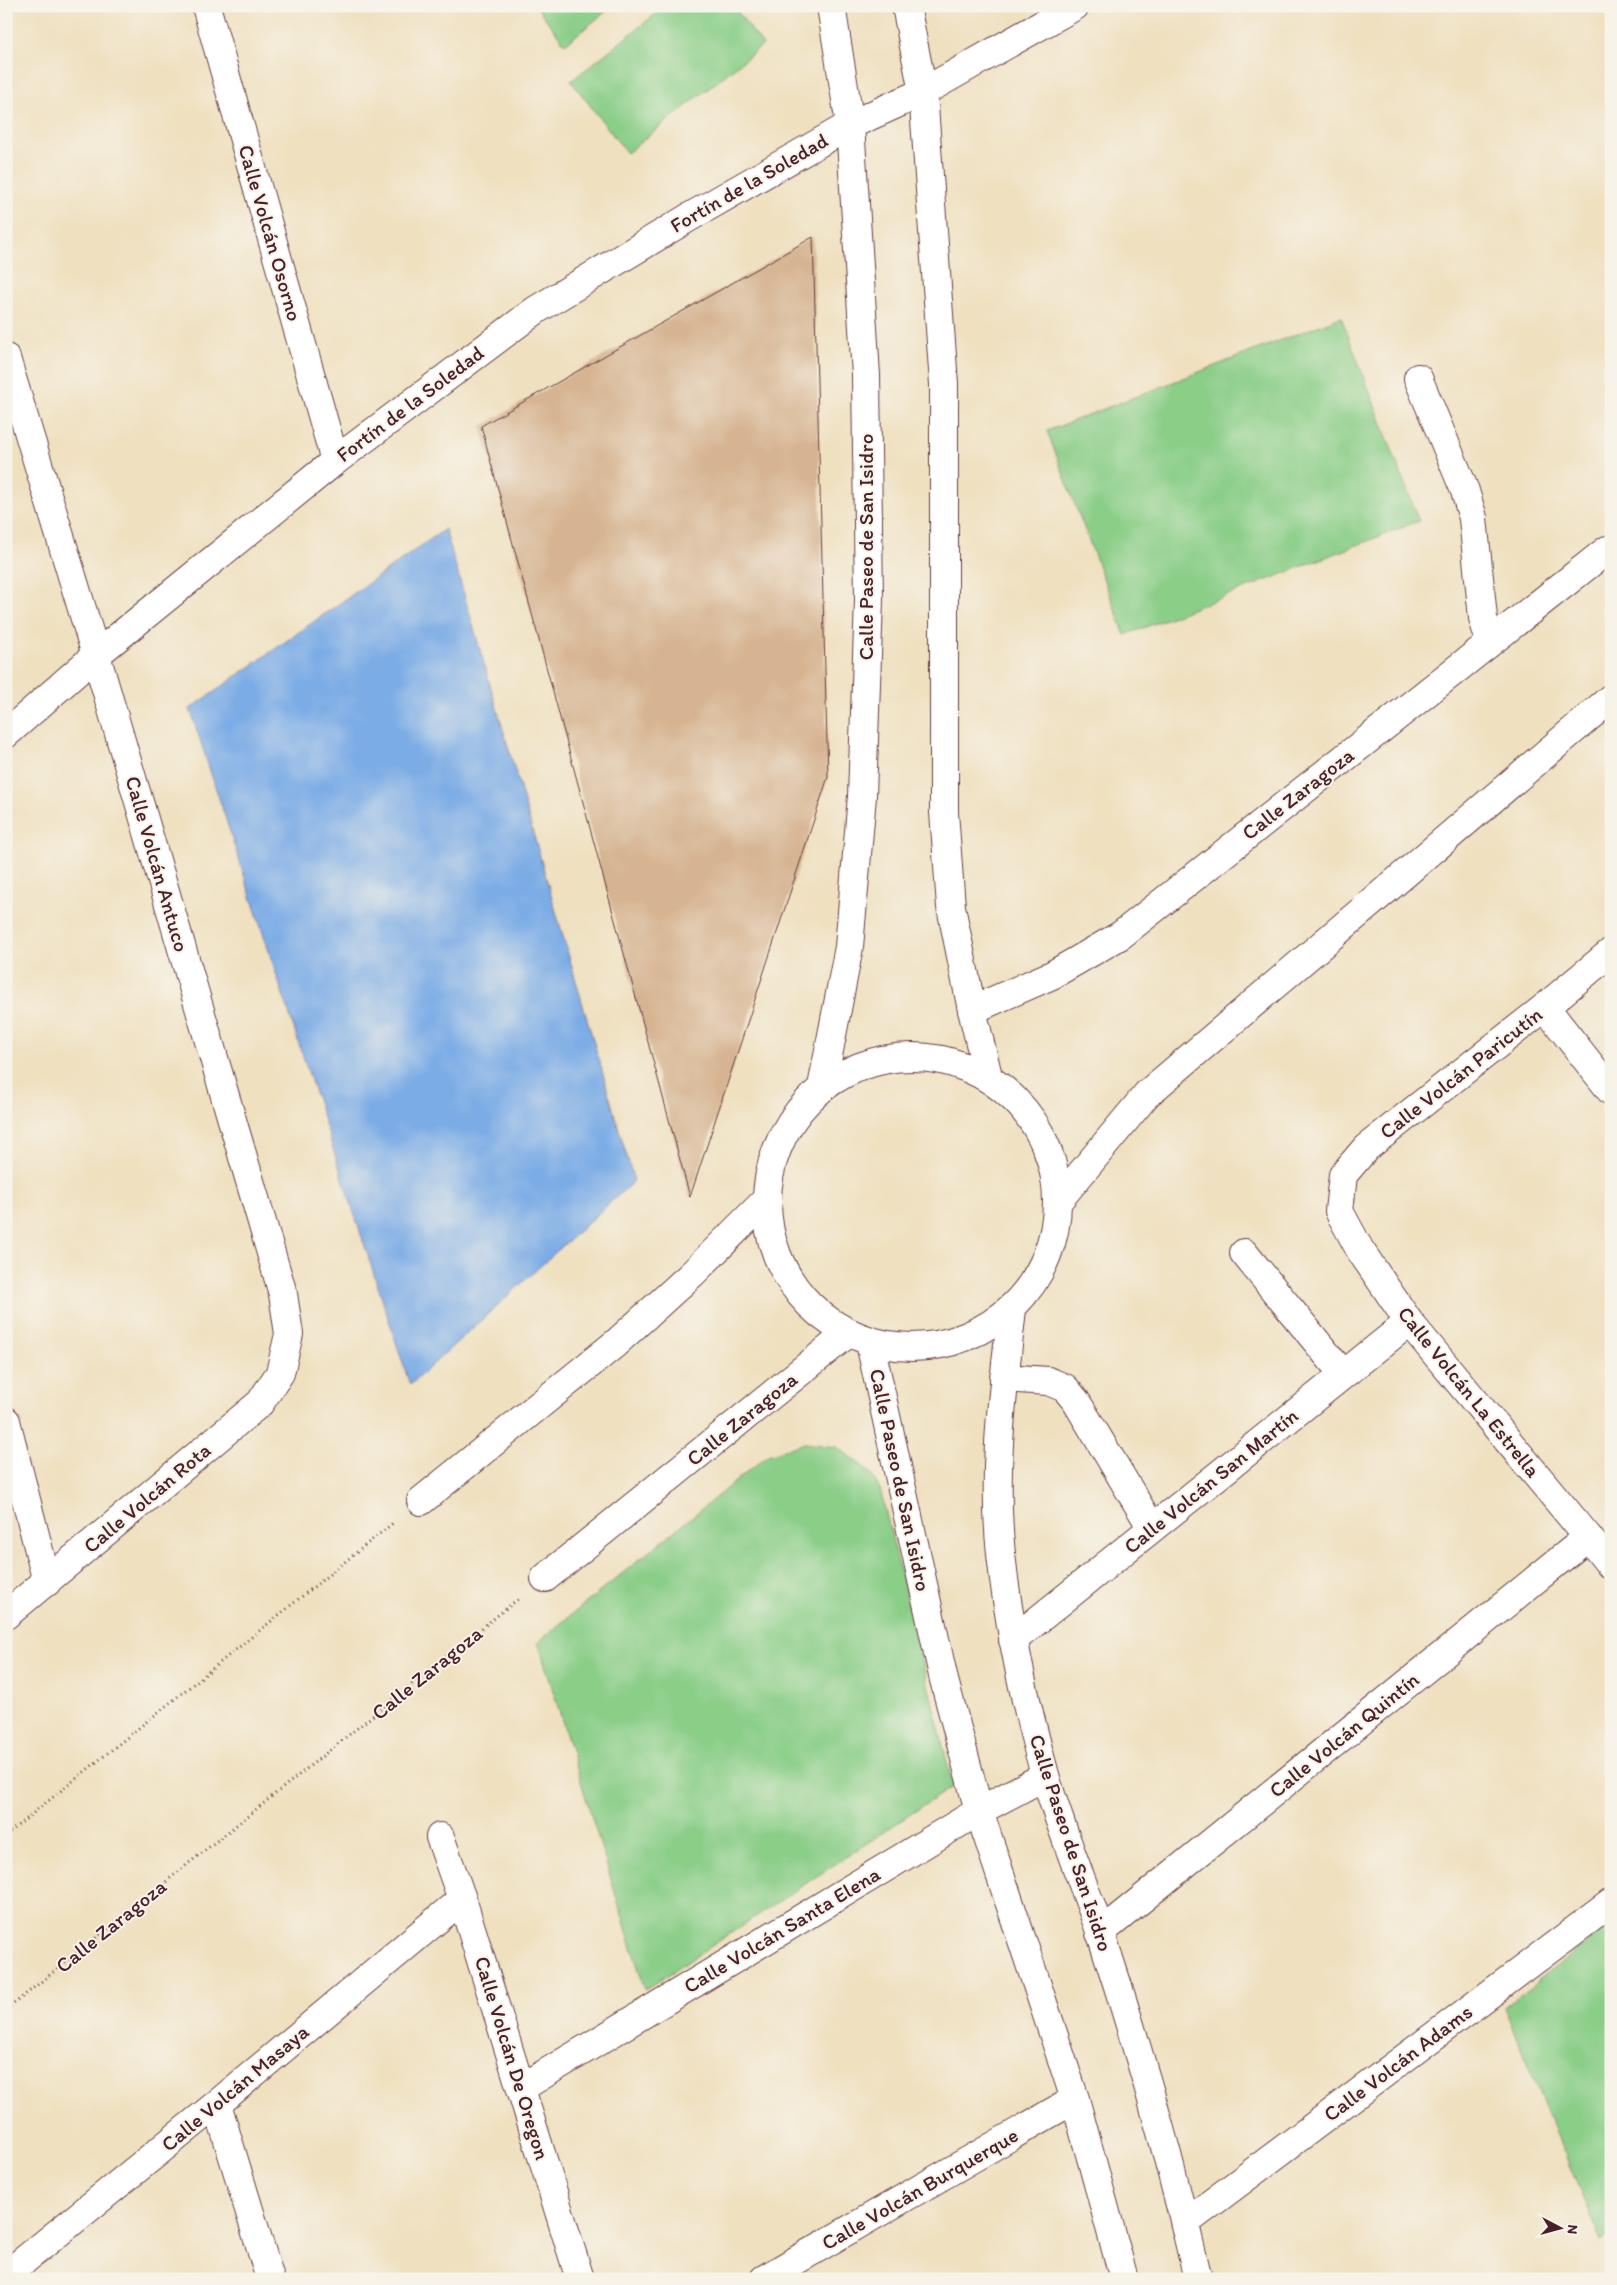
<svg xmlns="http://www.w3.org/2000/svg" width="1617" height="2285" viewBox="0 0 1617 2285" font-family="Itim,sans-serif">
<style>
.green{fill:#8ace88;stroke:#6a765a}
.water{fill:#7bace6;stroke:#626688}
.building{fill:#d6b491}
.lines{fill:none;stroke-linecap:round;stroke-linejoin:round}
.minor-casing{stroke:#633c41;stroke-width:30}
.major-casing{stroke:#633c41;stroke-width:30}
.path{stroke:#633c41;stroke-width:3;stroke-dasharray:1 4;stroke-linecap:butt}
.minor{stroke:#fff;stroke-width:28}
.major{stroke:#fff;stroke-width:28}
.labels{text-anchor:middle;stroke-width:4;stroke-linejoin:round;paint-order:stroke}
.street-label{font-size:21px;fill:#4a1f2b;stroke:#f7f3e8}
</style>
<rect width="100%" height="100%" fill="#f7f3e8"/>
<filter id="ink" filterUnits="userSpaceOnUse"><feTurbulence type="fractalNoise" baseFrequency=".02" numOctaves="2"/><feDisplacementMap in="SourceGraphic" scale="10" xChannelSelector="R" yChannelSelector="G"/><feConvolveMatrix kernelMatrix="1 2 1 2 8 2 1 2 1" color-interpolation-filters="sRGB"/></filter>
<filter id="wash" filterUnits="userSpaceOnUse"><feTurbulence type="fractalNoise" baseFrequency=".0096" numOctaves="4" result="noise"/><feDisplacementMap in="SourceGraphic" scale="20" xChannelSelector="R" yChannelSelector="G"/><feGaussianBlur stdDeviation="1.12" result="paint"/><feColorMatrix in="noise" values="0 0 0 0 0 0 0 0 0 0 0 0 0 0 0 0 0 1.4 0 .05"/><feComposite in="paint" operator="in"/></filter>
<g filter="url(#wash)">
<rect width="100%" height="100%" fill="#efe0c0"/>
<g class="green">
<path d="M536,6H613L565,44Z"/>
<path d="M666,6H733L763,45L627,153L571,81Z"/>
<path d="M1341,317L1419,521L1125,635L1047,431Z"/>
<path d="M805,1443L837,1447L869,1471L880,1489L953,1786L645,1990L538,1642L768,1455Z"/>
<path d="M1611,1923V2234L1601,2242L1504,2007Z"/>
</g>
<path class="water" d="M445,529L634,1181L410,1385L190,709Z"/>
<g id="blocks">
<path class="building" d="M813,237L828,777L690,1197L481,426Z"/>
</g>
</g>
<g filter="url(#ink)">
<use href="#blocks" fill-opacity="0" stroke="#633c41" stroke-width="1"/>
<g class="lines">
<g class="minor-casing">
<g id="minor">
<path d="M206,6L335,461"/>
<path d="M6,358L96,655L283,1294L289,1334L280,1373L260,1403L6,1615"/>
<path d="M1418,378L1465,491L1473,518L1483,618L1490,642"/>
<path d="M6,734L96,655L335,461L536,310L688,218L850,125L923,92L1075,6"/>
<path d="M1611,952L1545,1007L1366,1148L1343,1175L1339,1211L1360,1250L1409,1322L1588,1537L1611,1566"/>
<path d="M1545,1007L1611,1091"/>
<path d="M972,1010L1052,975L1121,935L1607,550"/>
<path d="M1058,1201L1147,1094L1611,698"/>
<path d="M1244,1253L1343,1374"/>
<path d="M1004,1378L1048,1381L1065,1388L1076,1401L1152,1528"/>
<path d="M6,1421L47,1582"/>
<path d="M421,1501L616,1343L692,1274L765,1201"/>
<path d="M545,1578L847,1334"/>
<path d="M1013,1640L1409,1322"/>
<path d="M440,1837L462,1899L580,2279"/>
<path d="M1100,1933L1588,1537"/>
<path d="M521,2088L979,1811L1045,1776"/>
<path d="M217,2104L270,2279"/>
<path d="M1185,2223L1611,1903"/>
<path d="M6,2275L217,2104L462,1899"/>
<path d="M764,2279L1075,2099"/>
</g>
</g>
<g class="major-casing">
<g id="major">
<path d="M906,6L923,92L944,384V812L951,907L972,1010L988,1076"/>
<circle cx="912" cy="1202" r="145"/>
<path d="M822,1087L849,947L862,796L869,600L866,375L850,125L831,6"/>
<path d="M1012,1309C1003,1390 992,1472 1001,1554C1009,1628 1025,1703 1045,1775C1060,1828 1082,1879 1100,1931C1138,2045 1171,2162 1198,2279"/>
<path d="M870,1343L944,1680L979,1811L1075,2099L1124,2279"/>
</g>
</g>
<g class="path">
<path d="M6,1835L393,1523"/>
<path d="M6,2010L518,1599"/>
</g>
<use href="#minor" class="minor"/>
<use href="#major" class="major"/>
</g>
</g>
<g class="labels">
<g class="street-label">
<text transform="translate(749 183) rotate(-30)" y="7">Fortín de la Soledad</text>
<text transform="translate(270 233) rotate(74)" y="7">Calle Volcán Osorno</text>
<text transform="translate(410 404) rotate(-37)" y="7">Fortín de la Soledad</text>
<text transform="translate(866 547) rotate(-90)" y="7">Calle Paseo de San Isidro</text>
<text transform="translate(1298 794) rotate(-38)" y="7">Calle Zaragoza</text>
<text transform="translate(157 864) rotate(74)" y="7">Calle Volcán Antuco</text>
<text transform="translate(1461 1073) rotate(-38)" y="7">Calle Volcán Paricutín</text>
<text transform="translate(1469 1392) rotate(51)" y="7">Calle Volcán La Estrella</text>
<text transform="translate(742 1419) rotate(-39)" y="7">Calle Zaragoza</text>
<text transform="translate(900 1480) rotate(78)" y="7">Calle Paseo de San Isidro</text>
<text transform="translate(1211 1481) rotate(-39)" y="7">Calle Volcán San Martín</text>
<text transform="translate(147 1498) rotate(-40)" y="7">Calle Volcán Rota</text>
<text transform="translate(427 1673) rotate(-39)" y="7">Calle Zaragoza</text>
<text transform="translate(1344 1735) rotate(-39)" y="7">Calle Volcán Quintín</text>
<text transform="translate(1071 1843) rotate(72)" y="7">Calle Paseo de San Isidro</text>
<text transform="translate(111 1926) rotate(-39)" y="7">Calle Zaragoza</text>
<text transform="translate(782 1930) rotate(-31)" y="7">Calle Volcán Santa Elena</text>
<text transform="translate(512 2058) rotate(73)" y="7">Calle Volcán De Oregon</text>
<text transform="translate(1398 2063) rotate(-37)" y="7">Calle Volcán Adams</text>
<text transform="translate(235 2088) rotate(-40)" y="7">Calle Volcán Masaya</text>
<text transform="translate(920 2189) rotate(-30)" y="7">Calle Volcán Burquerque</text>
</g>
</g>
<rect width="1617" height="2285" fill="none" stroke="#f7f3e8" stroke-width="25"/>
<g transform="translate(1560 2228) rotate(96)" stroke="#f7f3e8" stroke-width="4" paint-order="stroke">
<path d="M0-4L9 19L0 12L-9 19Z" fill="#4a1f2b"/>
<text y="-8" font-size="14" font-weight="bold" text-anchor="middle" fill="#4a1f2b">N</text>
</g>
</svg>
